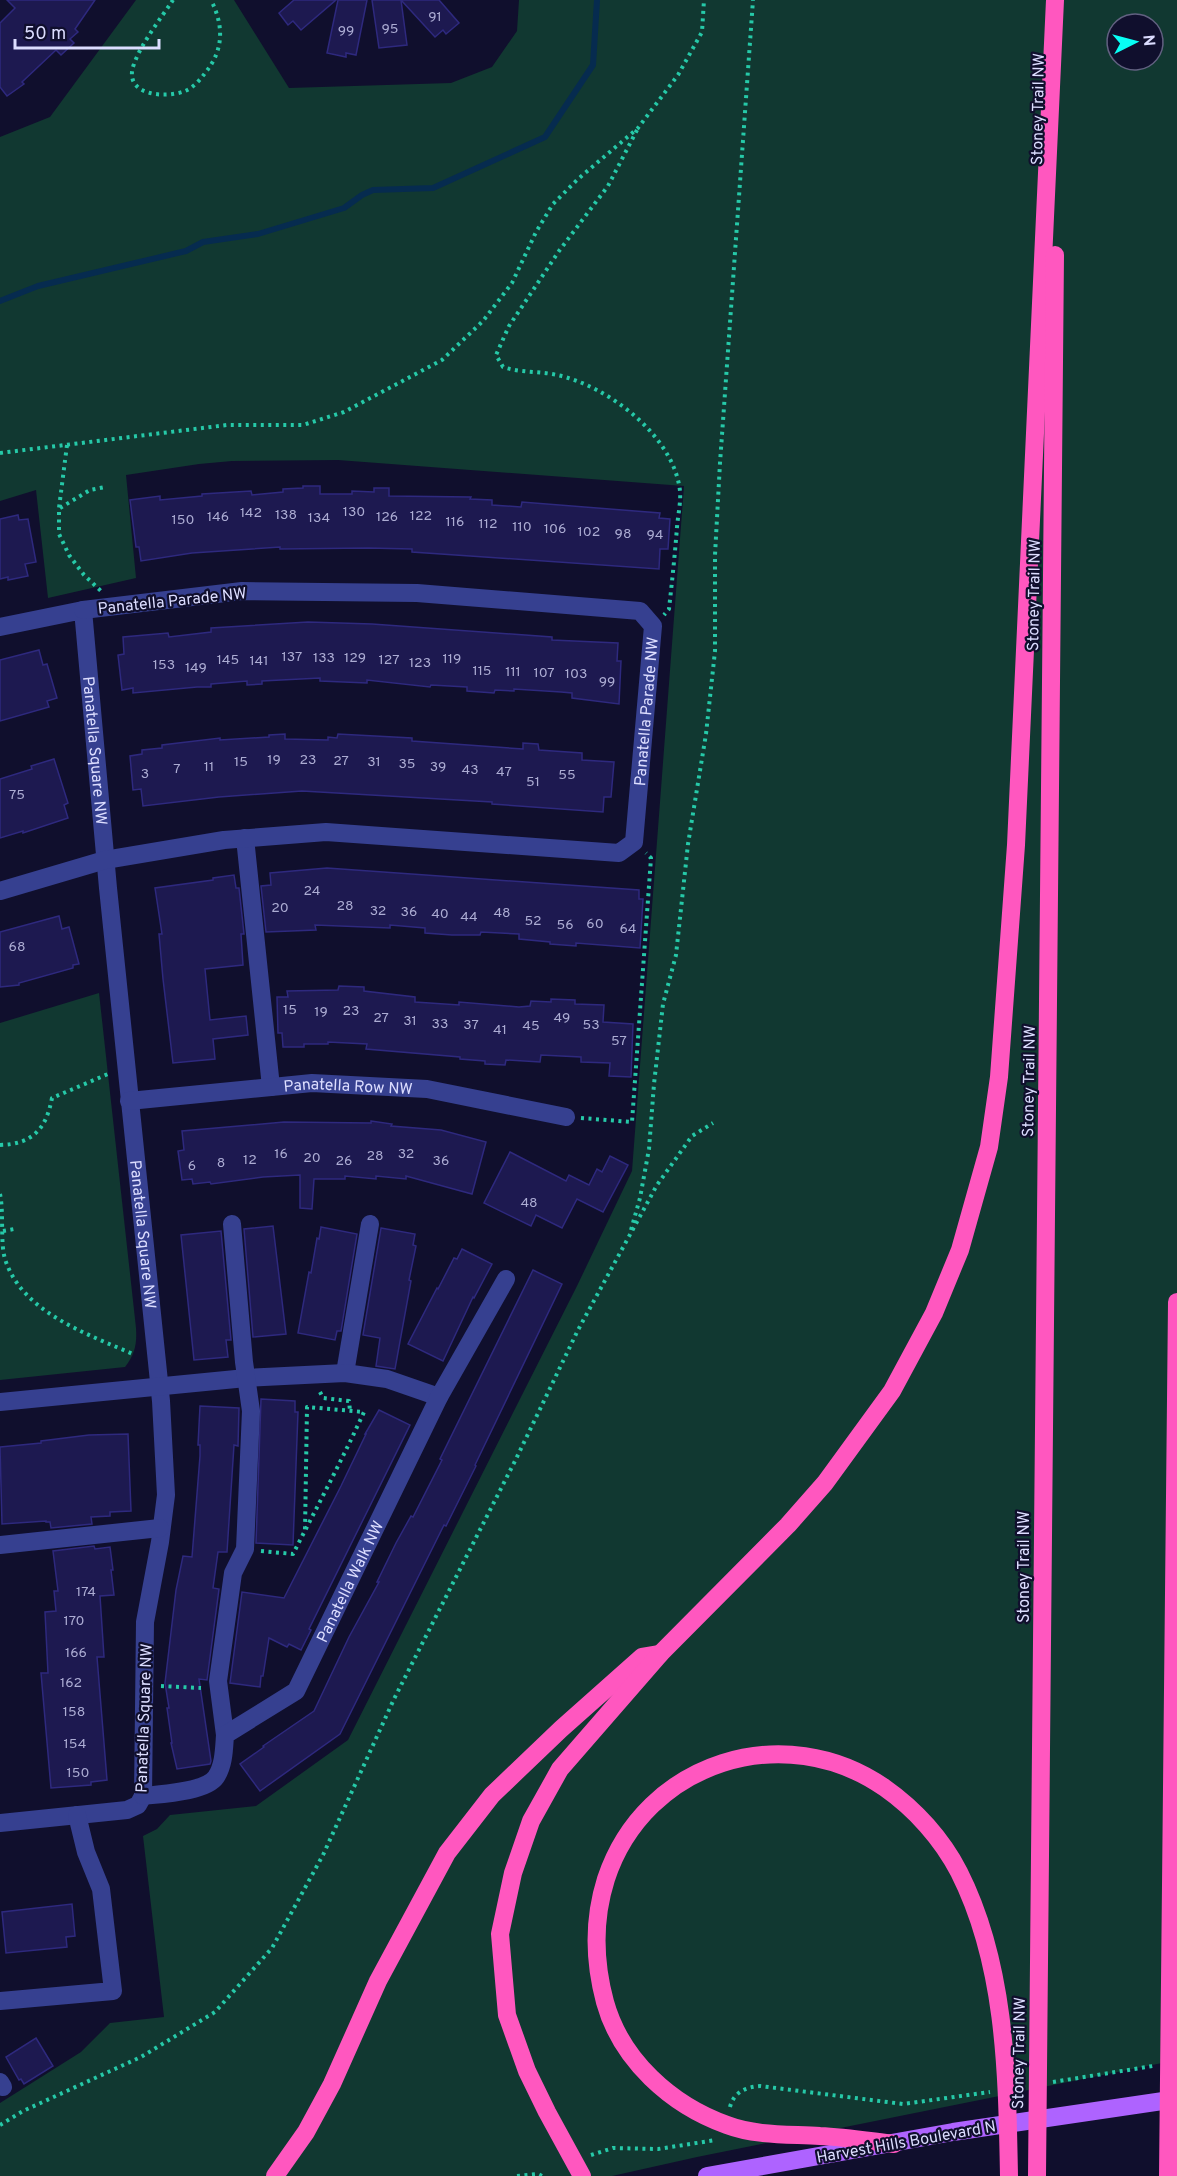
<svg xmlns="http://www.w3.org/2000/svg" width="1177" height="2176" viewBox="0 0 1177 2176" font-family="Overpass,sans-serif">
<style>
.green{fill:#113831;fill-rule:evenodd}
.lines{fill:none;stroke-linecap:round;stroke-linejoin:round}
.stream{stroke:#062b4f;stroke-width:6}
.building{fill:#1d1950;stroke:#2e297e;stroke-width:1.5}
.path{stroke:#26c9a8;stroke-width:4;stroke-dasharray:3 4.5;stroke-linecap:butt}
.minor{stroke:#364090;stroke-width:18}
.major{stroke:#ae63ff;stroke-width:18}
.highway{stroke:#ff57bf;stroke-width:18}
.labels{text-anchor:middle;stroke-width:4.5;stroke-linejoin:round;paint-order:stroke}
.number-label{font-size:14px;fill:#acacd3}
.street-label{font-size:16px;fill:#dcddff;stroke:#100f2d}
</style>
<rect width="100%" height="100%" fill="#100f2d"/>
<g class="green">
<path d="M136,0H234L289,88L451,83L492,67L517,31L519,0H1177V2060L697,2157L612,2176H0V2103L81,2052L110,2023L164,2017L143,1836L157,1829L170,1815L256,1806L348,1740L577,1286L632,1171L684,486L338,460L232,461L199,464L126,475L136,578L48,598L36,490L0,501V137L50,117ZM1117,24H1153V60H1117Z"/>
<path d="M99,993L136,1328C137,1344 135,1354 125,1367L0,1380V1023Z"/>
</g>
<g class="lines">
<path class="stream" d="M0,301L38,286L186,251L203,242L258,234L344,208L362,195L373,190L433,188L545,137L593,65L597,0"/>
</g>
<g class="building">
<path d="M7,0H95L75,29L78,32L70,39L74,43L61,55L56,50L22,82L24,84L7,96L0,87V23L15,8Z"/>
<path d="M294,0H336L301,30L293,21L288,25L279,13Z"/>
<path d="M338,0H367L356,55L346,53V57L327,53Z"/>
<path d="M372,0H401L407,45L379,48Z"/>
<path d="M401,0H439L459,23L446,34L443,30L435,37Z"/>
<path d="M303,486H320V494H352V491L374,492V488H389V496L471,497L470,499L492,500V505L521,507L522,502L660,513L659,518L670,519L668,549H660L659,569L412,552V549L368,548L280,549V547L192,553L141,561L139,547H136L130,500L160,496V500L202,496V494L251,491L252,495L283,492V489L303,488Z"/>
<path d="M18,515L19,520L28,519L36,562L25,564L28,576L8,580V577L0,579V519Z"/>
<path d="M308,622L372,624L552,637V640L618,643L617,661H621L619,704L572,698V693L561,692L514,689V691L495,690L494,693L467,691V687L431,685L430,687L367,680V683L320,681V678L262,681V684L247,685V681L211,684V687H197L133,693V688L122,690L118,655L124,654L123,637L168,633L169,637L211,632V628Z"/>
<path d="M39,650L43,665L47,664L57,698L47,701L49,707L0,721V660Z"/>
<path d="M285,734V739L328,740V737L337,738L338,734L412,738V741L523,749V743L538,744L539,750L582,753V760L614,762L611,797H604L603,812L492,804V802L302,791L219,797L143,806L141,789L133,790L130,756L142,754V750L162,748V745L220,738V740L269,737V735Z"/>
<path d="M54,759L68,803L64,805L68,818L23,833V831L0,838V779L32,769L31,766Z"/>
<path d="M327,868L639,890V899H643L640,948L576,943V946L550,944V942L519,939V934L481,932L480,935H452L425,933V928L390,925V928L315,925L316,930L266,932L261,886L271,885L270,873Z"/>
<path d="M234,875L236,888H239L244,934H241L243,965L205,969L210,1020L246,1016L248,1035L213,1039L215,1059L173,1063L163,979L159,934H162L155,888L213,880V878Z"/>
<path d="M59,916L62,929L69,927L79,964L73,965V968L19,983V985L0,987V932Z"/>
<path d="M339,986L364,987V991L415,997V1002L459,1005V1002L519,1007L530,1006L531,1001L551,1002V999L575,1000V1004L604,1005L603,1022L633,1024L631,1077L609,1076L610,1063L581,1062V1057L541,1055L540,1062L506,1060L505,1065L485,1064V1061L460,1059V1057L366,1049L367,1044L328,1042V1044H304V1047H283L282,1033H278L277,997H288L287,991L338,990Z"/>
<path d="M371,1121L392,1124L391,1126L441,1130L486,1142L472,1194L406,1176V1179L376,1176V1179L345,1176V1179H314L312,1209L300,1208V1175L263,1177L211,1184L210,1182L193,1184L192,1179L182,1180L178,1151L184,1150L182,1131L284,1122L371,1123Z"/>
<path d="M510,1152L566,1181L569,1175L589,1185L597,1169L602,1172L610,1156L628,1165L603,1212L577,1199L562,1228L536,1215L531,1226L484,1203Z"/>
<path d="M273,1226L286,1334L253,1337L244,1229Z"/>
<path d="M321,1227L357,1234L341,1331H337L335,1340L298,1333L309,1272L311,1273L317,1238L319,1239Z"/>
<path d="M381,1228L415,1234L413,1245L416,1246L409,1280L411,1281L395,1369L376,1366L380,1338L363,1335Z"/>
<path d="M221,1231L231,1340H226L228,1357L194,1360L181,1235Z"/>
<path d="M462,1249L492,1264L474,1298L473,1297L443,1361L408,1344L437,1288L438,1289L454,1258L457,1259Z"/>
<path d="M533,1270L562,1284L475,1465L476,1466L446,1526L444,1525L340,1734L260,1791L240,1764L264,1747L263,1746L314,1711L349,1637L379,1582H377L396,1543L411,1516L413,1517L442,1460L440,1459Z"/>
<path d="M261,1399L295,1401V1412H298L293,1545L256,1543Z"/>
<path d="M200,1406L239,1408L238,1446L234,1445L227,1552H218L213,1588L219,1589L207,1680L199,1679L211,1761L210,1764L177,1769L171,1743H172L167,1708H169L165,1683L176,1590L183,1556L192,1557L200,1456V1445H198Z"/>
<path d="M379,1410L410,1425L309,1629L311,1630L301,1650L289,1644L287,1647L269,1638L263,1676H261L260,1687L230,1683L242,1592L284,1598L341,1486L366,1434H365Z"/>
<path d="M128,1434L131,1511L110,1512V1516L91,1517L92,1524L51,1528L50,1522H46V1521L2,1524L0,1447L41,1443V1441L89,1435Z"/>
<path d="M94,1546L95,1549L110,1547L113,1570H111L114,1595L100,1596L104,1657H97L107,1780L91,1782V1785L51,1788L41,1673H48L45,1612L56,1611L54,1591H58L53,1551Z"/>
<path d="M72,1904L75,1936L66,1937L67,1947L6,1953L2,1912Z"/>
<path d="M36,2038L53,2066L24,2084L21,2079L19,2080L6,2057Z"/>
</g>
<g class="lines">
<g class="path">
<path d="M173,0C161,18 141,44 134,64C122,95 164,99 185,91C193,88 200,80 205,73C224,50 224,26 211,0"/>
<path d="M637,130L608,186L559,251L509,326L496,355L503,367C521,373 539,371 557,375C608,386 674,436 680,491C681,502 678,515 677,527C675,554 672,582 669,609L664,615"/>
<path d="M67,445L59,508V534L69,555L84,575L101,591"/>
<path d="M0,453L227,425H303L344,412L442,360L483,321L512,283L536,232L553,204L578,179L638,128L678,75L702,32L704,0"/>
<path d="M60,508L90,490L105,487"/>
<path d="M581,1118L632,1122L651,858L646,853"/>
<path d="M0,1145C33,1144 46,1129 52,1098L108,1074"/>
<path d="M0,1194C4,1213 0,1242 5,1259C22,1313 88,1334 135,1355"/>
<path d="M631,1230L640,1198L649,1149L654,1084L663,1004L676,955L688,844L706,734L715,651V555L720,463L753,0"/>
<path d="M3,1231L14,1229"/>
<path d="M320,1392L323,1398L349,1401L350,1411"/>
<path d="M261,1551L293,1554C317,1507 342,1460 364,1412L307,1407L305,1531"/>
<path d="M161,1686L201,1688"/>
<path d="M1053,2082L1153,2066"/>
<path d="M730,2107C734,2092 746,2087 760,2086L903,2104L990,2092"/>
<path d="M0,2125L23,2111L141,2057L215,2012L272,1948L323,1855L394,1699L516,1459L578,1330L657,1185L692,1136L713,1123"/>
<path d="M591,2155L613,2148L658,2149L716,2140"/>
<path d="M517,2176L538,2174L542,2176"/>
</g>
<g class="minor">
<path id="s1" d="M0,627L83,610L108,888L161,1401L166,1495L160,1542L145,1622L143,1796L138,1805L127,1810L0,1823"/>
<path d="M245,838L271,1087"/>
<path id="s2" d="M0,891L105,860L224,840L326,832L619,853L634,842L653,626L640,611L417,593L242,591L83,610"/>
<path id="s3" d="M129,1101L312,1083L427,1089L566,1117"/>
<path d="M345,1373L370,1224"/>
<path d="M0,1402L246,1378L345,1373L387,1379L439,1397"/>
<path d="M0,1545L160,1528"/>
<path d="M225,1735L218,1681L233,1573L245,1549L251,1411L244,1362L232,1224"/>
<path id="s4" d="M143,1796C160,1794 206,1792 216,1777C224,1765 224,1749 225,1735L296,1691L439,1397L506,1279"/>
<path d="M0,2001L113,1991L101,1889L86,1852L77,1815"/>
<path d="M0,2082L3,2087"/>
</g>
<path class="major" d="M707,2176L953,2132L1177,2099"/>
<g class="highway">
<path d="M894,2144C869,2141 844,2137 820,2136C789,2134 756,2136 727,2125C671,2105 621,2060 605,2002C594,1961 593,1920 606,1879C645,1761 785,1718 885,1788C915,1809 942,1839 959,1872C1006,1965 1007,2073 1009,2176"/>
<path d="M275,2176L306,2132L332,2084L378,1981L447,1853L492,1795L561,1729L642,1657L660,1654"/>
<path d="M582,2176L547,2112L527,2071L507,2015L500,1934L513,1873L531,1821L560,1769L660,1654L788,1525L825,1483L892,1391L934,1313L960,1250L989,1147L999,1077L1016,845L1055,0"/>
<path d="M1037,2176L1055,255"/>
<path d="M1168,2176L1177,1302"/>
</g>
</g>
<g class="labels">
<g class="number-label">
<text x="435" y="21">91</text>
<text x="390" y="33">95</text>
<text x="346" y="35">99</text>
<text x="354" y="516">130</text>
<text x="251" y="517">142</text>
<text x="286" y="519">138</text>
<text x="421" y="520">122</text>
<text x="218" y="521">146</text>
<text x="387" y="521">126</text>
<text x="319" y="522">134</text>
<text x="183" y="524">150</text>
<text x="455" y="526">116</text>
<text x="488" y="528">112</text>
<text x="522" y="531">110</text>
<text x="555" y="533">106</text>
<text x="589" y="536">102</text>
<text x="623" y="538">98</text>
<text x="655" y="539">94</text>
<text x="292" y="661">137</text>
<text x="324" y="662">133</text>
<text x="355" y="662">129</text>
<text x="452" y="663">119</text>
<text x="228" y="664">145</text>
<text x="389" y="664">127</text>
<text x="259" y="665">141</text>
<text x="420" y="667">123</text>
<text x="164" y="669">153</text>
<text x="196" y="672">149</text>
<text x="482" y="675">115</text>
<text x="513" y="676">111</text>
<text x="544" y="677">107</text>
<text x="576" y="678">103</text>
<text x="607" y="686">99</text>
<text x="274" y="764">19</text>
<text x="308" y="764">23</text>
<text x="341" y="765">27</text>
<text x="241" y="766">15</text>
<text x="374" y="766">31</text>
<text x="407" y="768">35</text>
<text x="209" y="771">11</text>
<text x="438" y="771">39</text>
<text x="177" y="773">7</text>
<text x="470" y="774">43</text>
<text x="504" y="776">47</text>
<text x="145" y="778">3</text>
<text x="567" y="779">55</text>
<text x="533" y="786">51</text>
<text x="17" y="799">75</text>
<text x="312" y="895">24</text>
<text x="345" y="910">28</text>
<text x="280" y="912">20</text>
<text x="378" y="915">32</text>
<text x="409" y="916">36</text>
<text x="502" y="917">48</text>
<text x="440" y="918">40</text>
<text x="469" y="921">44</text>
<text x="533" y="925">52</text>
<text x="595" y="928">60</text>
<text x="565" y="929">56</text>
<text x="628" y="933">64</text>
<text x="17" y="951">68</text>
<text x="290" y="1014">15</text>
<text x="351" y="1015">23</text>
<text x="321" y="1016">19</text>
<text x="381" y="1022">27</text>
<text x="562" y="1022">49</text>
<text x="410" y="1025">31</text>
<text x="440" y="1028">33</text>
<text x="471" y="1029">37</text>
<text x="591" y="1029">53</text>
<text x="531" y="1030">45</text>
<text x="500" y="1034">41</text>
<text x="619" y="1045">57</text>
<text x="281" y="1158">16</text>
<text x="406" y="1158">32</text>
<text x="375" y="1160">28</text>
<text x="312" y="1162">20</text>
<text x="250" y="1164">12</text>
<text x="344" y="1165">26</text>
<text x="441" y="1165">36</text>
<text x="221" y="1167">8</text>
<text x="192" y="1170">6</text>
<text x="529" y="1207">48</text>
<text x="86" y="1596">174</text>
<text x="74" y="1625">170</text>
<text x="76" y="1657">166</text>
<text x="71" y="1687">162</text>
<text x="74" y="1716">158</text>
<text x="75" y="1748">154</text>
<text x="78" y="1777">150</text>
</g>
<g class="street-label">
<text transform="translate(1037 109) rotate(-89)" y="6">Stoney Trail NW</text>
<text transform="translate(1033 595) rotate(-89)" y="6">Stoney Trail NW</text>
<text transform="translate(172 600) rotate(-6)" y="6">Panatella Parade NW</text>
<text dy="6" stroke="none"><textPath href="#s2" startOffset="776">Panatella Parade NW</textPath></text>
<text dy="6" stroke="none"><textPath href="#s1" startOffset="226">Panatella Square NW</textPath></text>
<text transform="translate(1028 1081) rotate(-89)" y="6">Stoney Trail NW</text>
<text dy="6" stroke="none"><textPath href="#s3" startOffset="220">Panatella Row NW</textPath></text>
<text dy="6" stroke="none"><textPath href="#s1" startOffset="712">Panatella Square NW</textPath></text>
<text transform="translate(1023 1567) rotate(-90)" y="6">Stoney Trail NW</text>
<text dy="6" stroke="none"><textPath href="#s4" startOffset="326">Panatella Walk NW</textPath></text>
<text transform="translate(143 1718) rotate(-88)" y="6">Panatella Square NW</text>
<text transform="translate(1018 2053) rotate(-89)" y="6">Stoney Trail NW</text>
<text transform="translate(906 2141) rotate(-10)" y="6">Harvest Hills Boulevard N</text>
</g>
</g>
<g transform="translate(1135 42) rotate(84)"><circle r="28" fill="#100f2d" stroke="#626181" stroke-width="1.5"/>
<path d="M0-4.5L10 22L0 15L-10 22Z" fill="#08fff5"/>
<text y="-9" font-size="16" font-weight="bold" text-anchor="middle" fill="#dcddff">N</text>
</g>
<path d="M15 39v9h144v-9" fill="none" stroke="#dcddff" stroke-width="3"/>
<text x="24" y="39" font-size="18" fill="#dcddff" stroke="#100f2d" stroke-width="4.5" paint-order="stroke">50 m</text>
</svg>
